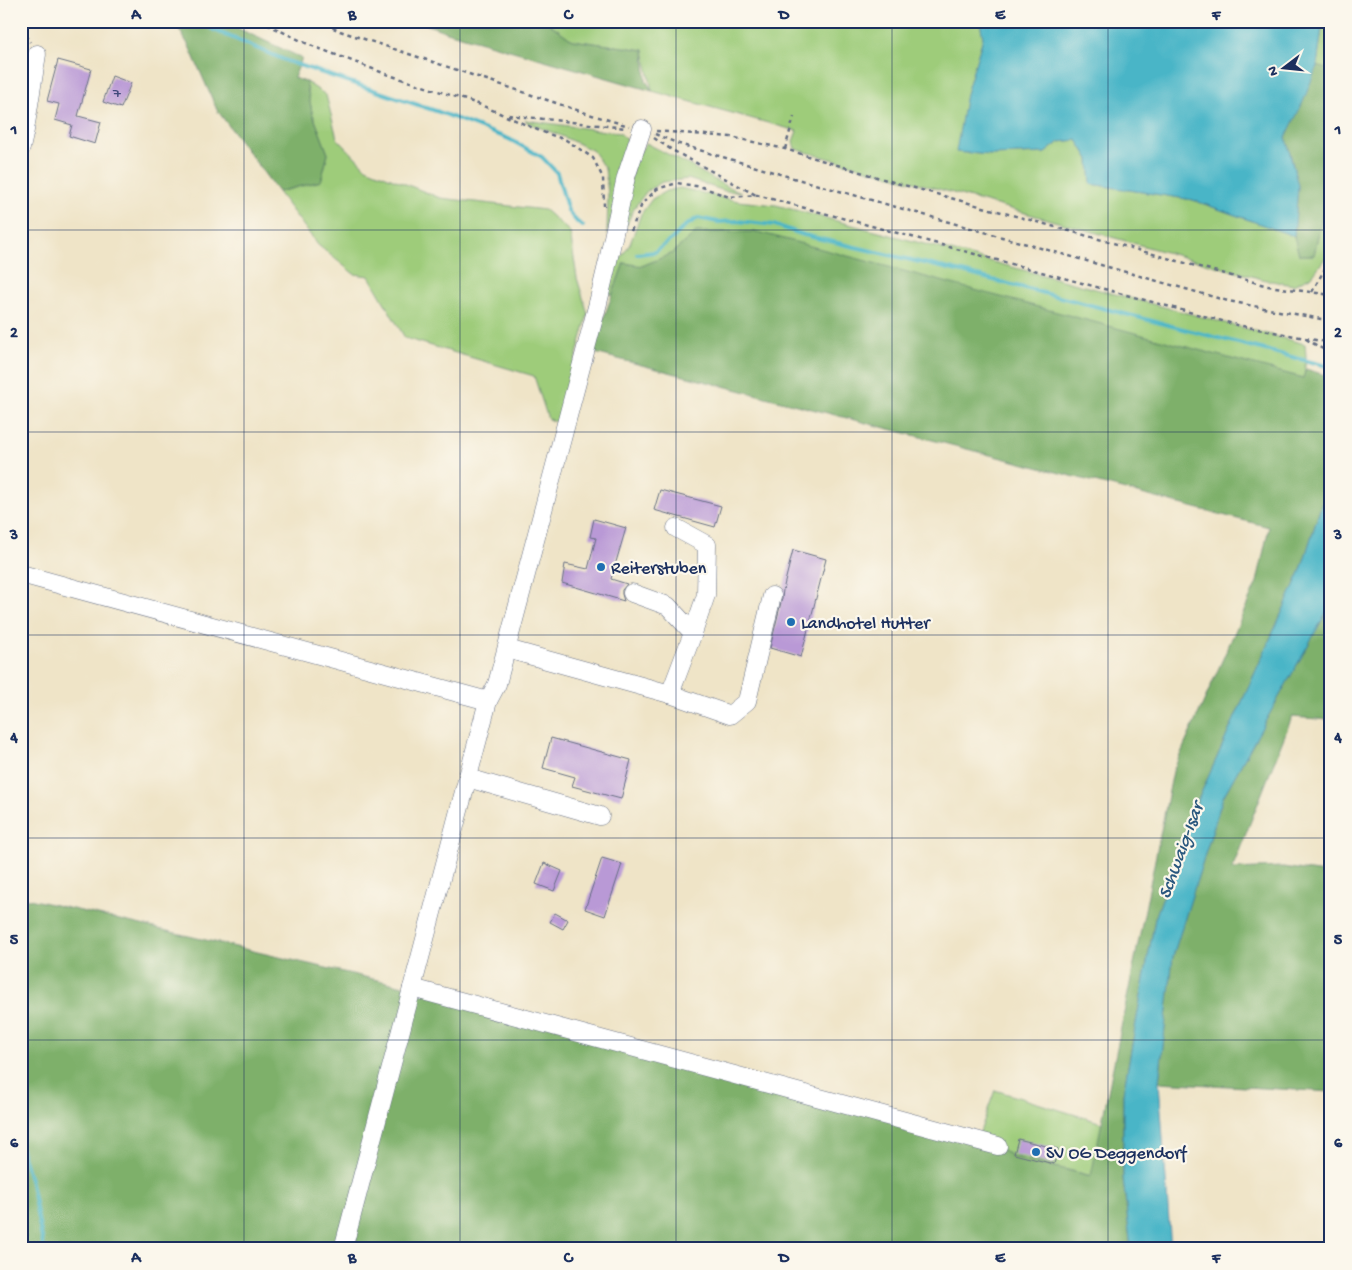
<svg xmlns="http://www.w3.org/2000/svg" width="1352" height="1270" viewBox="0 0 1352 1270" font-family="'Gochi Hand',sans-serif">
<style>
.green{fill:#9ecc7a;stroke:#5c7e6c}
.forest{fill:#7eb06a;stroke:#4c7064}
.water{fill:#4ab5c7;stroke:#327292}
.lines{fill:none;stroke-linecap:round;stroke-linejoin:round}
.stream{stroke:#4ab5c7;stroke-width:4}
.building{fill:#b999d6}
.minor-casing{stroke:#656e83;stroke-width:19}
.path{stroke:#656e83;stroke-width:2.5;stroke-dasharray:4 4;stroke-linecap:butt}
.minor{stroke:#fff;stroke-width:18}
.grid{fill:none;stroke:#1b2f5e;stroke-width:1;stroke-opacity:0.55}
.poi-dot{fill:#1f6fb2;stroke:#fbf7ec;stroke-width:2}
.labels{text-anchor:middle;stroke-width:4.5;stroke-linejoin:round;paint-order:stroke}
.number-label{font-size:15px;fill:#424a7c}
.poi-label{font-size:18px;fill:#1b2f5e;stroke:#fbf7ec;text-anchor:start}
.water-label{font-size:19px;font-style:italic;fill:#29577e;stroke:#fbf7ec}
.neatline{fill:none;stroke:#1b2f5e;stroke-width:2}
.grid-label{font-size:16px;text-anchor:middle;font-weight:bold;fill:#1b2f5e}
</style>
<rect width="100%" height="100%" fill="#fbf7ec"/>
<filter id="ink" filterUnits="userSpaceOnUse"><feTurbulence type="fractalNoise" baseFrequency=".02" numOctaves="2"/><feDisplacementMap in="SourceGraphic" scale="10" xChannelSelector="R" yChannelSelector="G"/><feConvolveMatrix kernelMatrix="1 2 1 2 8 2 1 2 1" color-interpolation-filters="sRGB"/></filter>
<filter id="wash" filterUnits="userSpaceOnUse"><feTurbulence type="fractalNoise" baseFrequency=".0096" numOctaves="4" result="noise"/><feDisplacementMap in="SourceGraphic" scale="20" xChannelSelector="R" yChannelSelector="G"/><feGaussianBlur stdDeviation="1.12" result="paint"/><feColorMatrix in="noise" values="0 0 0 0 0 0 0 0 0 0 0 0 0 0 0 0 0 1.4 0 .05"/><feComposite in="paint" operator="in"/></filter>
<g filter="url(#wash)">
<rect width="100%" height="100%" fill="#efe4c7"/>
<g class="green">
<path d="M546,21H980L983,38L966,94L957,152L991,155L1045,153L1059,142L1077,140L1089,159L1091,184L1193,200L1294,236L1299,255H1314L1326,197L1331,160V243L1329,253L1312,276L1293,285L1266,280L795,149L793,141L797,131L652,91L644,50L572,40Z"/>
<path d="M1322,28L1331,29V84L1317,66Z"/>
<path d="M306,82L326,95L337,138L366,168L440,198L545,210L570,232L577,278L588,314L558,423L548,419L534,376L405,338L369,276L354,274L318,245L278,192L321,181L328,154L312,112Z"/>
<path d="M525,120L620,133L627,140V155L607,235L608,193L605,169L592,150L559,135L528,123Z"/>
<path d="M646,143L687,164L724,185L741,192L725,191L688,179L662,182L647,191L634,208L620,240L634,161Z"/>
<path d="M680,188L738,201L776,205L1305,344L1306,356L1304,378L696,232L671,254L642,266L624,263L612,295L605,290L614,268L630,244L641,214L652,199L666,191Z"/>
<path d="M995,1090L1102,1123L1092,1176L1011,1156L998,1146L977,1140Z"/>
</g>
<g class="forest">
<path d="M174,21H222L302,58L294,78L306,82L312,112L328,154L321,181L278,192L217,110L189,46Z"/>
<path d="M417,21H546L572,40L644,50L646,80L652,91L447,32Z"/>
<path d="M1317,66L1331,70V160L1326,197L1314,255H1299L1294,236L1298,186L1286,137Z"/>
<path d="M696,232H758L1303,378L1306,369L1331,377V474L1301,570L1193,811L1155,919L1123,1094V1178L1131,1249H21V897L412,988L998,1146L1011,1156L1091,1176L1173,771L1257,582L1269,527L591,352L624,263L642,266L671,254Z"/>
<path d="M1331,604V720L1292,717L1232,869L1283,867L1331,874V1092L1159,1082L1173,956L1223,797Z"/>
</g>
<g class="water">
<path d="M980,21H1320L1322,28L1317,66L1303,102L1286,137L1298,186L1294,236L1193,200L1091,184L1089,159L1077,140L1059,142L1045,153L991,155L956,152L966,94L983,38Z"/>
<path d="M1331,474V604L1223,797L1173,956L1159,1082L1171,1249H1131L1123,1178V1094L1155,919L1193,811L1301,570Z"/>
</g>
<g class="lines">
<g class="stream">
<path d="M199,21L214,30L287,61L439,112L509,139L542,157L557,173L568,211L577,222L583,226"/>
<path d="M637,254L655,252L672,239L685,226L698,218L718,222L737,221L775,225L804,235L962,272L1331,367"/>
<path d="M21,1149L31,1183L44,1249"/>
</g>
</g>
<g id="blocks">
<g class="building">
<path d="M58,60L91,69L78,116L101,122L95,144L69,136L72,125L55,120L59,104L47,101Z"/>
<path d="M112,76L131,83L121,108L103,102Z"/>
<path d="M660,490L721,506L715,527L654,510Z"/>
<path d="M594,519L626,528L611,579L627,584L622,590V594L624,601L562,583L565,564L588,569L596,538L590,537Z"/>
<path d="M793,550L826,559L801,657L770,648L782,598L783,590Z"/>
<path d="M551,738L631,760L621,799L572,786L575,777L543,768Z"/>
<path d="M602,858L622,864L605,916L585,909Z"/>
<path d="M544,863L562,871L554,891L536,884Z"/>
<path d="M555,913L568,920L563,929L550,922Z"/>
<path d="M1018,1139L1058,1149L1054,1164L1014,1154Z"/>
</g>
</g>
</g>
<g filter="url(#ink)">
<use href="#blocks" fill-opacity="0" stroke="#656e83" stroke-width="1"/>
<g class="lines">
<g class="minor-casing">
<g id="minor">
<path d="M21,148L25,130L37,54"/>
<path d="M676,528L707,545L706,595L693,633"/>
<path d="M21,574L488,701"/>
<path d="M507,649L670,694L693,633L668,606L632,593"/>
<path d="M670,694L730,715L747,701L772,596"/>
<path d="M468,778L600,816"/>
<path d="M412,988L998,1146"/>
<path d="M343,1249L488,701L497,684L598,303L608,261L626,177L642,129"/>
</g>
</g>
<g class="path">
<path d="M260,21L310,45L386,74L481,105L540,131L566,140L593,158L603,178L604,206"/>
<path d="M318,21L340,31L592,115L629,126"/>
<path d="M21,28L30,42"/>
<path d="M508,115L626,128"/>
<path d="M656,131L731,137L785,149L893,182L1268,286L1331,295"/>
<path d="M655,134L679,144L790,177L1228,301L1321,319L1331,320"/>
<path d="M654,138L672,150L756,195"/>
<path d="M785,149L794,117"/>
<path d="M631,231L642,204L657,189L677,183L702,187L729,197L757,195L1237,325L1321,341L1331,342"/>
<path d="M1312,292L1328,263L1331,253"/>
<path d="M1306,339L1331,354"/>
</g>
<use href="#minor" class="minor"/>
</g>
</g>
<path class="grid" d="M244,21V1249M460,21V1249M676,21V1249M892,21V1249M1108,21V1249M21,230H1331M21,432H1331M21,635H1331M21,838H1331M21,1040H1331"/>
<g class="poi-dot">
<circle cx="601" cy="567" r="5"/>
<circle cx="791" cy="622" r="5"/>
<circle cx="1036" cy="1152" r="5"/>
</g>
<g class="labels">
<g class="number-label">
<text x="117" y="97">7</text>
</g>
<g class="poi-label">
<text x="611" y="573">Reiterstuben</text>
<text x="801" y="628">Landhotel Hutter</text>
<text x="1046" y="1158">SV OG Deggendorf</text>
</g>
<g class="water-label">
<text transform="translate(1179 850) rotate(-70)" y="7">Schwaig-Isar</text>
</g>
</g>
<rect width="1352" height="1270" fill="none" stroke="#fbf7ec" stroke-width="55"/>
<g transform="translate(1284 68) rotate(254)" stroke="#fbf7ec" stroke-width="4" paint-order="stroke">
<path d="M0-4L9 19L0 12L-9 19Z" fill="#1b2f5e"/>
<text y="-8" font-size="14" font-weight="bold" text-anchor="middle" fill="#1b2f5e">N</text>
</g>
<rect x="28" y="28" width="1296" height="1214" class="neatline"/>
<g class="grid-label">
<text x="136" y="19">A</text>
<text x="352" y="19">B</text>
<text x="568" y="19">C</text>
<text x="784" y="19">D</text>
<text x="1000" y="19">E</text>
<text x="1216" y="19">F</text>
<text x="14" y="134">1</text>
<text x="1338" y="134">1</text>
<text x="14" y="337">2</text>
<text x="1338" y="337">2</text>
<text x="14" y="539">3</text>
<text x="1338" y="539">3</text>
<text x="14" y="742">4</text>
<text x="1338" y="742">4</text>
<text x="14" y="944">5</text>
<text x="1338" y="944">5</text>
<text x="14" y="1147">6</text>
<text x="1338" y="1147">6</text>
<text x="136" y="1262">A</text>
<text x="352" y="1262">B</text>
<text x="568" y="1262">C</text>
<text x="784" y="1262">D</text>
<text x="1000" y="1262">E</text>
<text x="1216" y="1262">F</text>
</g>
</svg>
